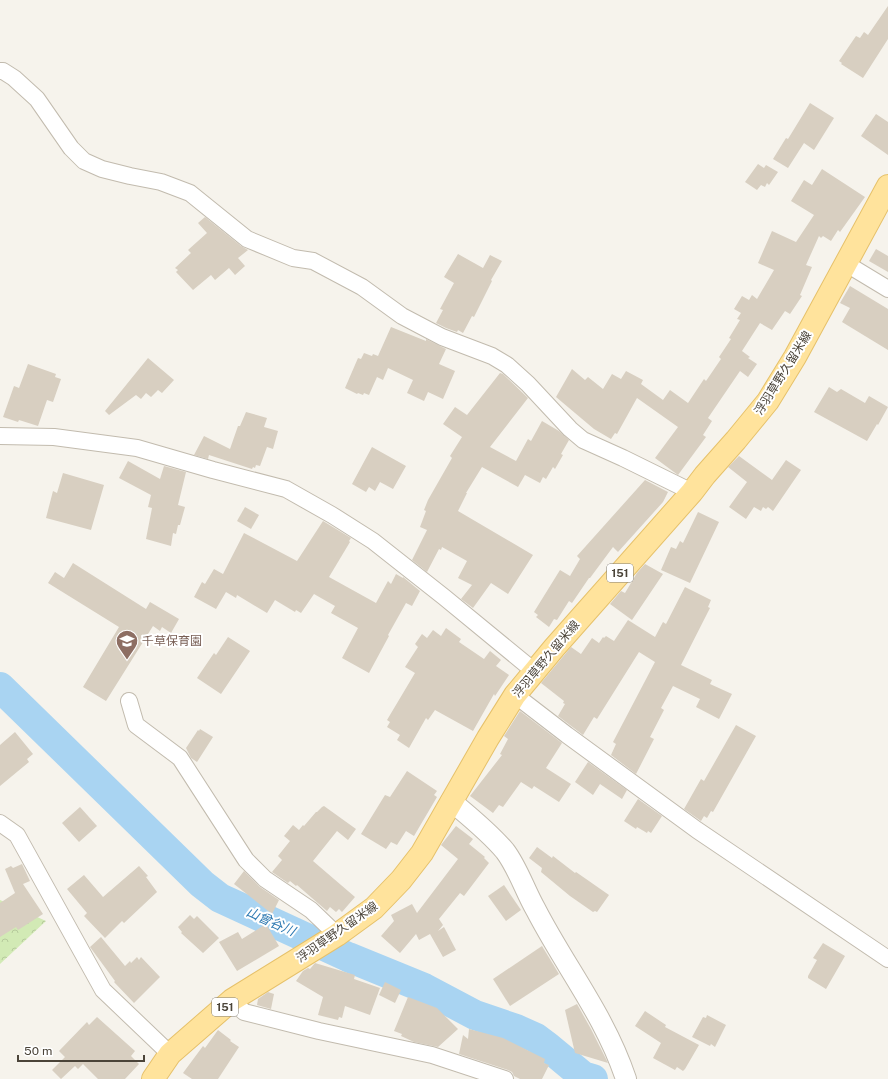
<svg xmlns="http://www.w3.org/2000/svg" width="888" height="1079" viewBox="0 0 888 1079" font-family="'Public Sans','Noto Sans JP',sans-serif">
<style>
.forest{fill:url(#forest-crowns)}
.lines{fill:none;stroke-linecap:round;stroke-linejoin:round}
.river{stroke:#a9d4f2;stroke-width:30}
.building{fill:#d8cfc1}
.minor-casing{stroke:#c2bbae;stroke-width:18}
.tertiary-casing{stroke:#c2bbae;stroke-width:22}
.primary-casing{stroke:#e6c16a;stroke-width:24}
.minor{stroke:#fff;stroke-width:16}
.tertiary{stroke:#fff;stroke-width:20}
.primary{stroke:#ffe39c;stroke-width:22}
.labels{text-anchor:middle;stroke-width:4;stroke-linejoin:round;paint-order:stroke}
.shield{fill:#fff;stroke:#817c74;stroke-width:1}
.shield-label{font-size:11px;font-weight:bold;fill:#4b4439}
.street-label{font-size:12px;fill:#4b4439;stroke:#fff}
.education-label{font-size:12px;fill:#785e54;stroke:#fff;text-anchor:start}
.water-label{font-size:13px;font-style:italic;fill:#2e7ab2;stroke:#fff}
</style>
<defs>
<pattern id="forest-crowns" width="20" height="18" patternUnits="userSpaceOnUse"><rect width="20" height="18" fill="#d2eab5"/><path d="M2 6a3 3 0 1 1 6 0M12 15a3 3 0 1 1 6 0" fill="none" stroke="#b6ca9c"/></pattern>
</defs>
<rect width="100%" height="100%" fill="#f6f3ec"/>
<path class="forest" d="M0,900L46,921L0,964Z"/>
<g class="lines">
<path class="river" d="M0,687L202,884L220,898L348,957L424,988L475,1015L516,1029L536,1038L548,1047L583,1076L593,1079"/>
</g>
<g class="building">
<path d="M888,6V39L863,78L841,64L842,63L839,61L856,36L860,38L864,32L868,35Z"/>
<path d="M810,103L834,118L814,150L804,143L788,168L773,159L786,138L788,139Z"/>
<path d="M876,114L888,122V155L861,136Z"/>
<path d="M758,164L764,168L766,165L778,172L769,185L767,183L765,187L761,185L757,190L745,182Z"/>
<path d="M822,169L865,197L840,232L838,230L831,241L823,236L821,238L819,236L806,265L812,267L800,295L802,296L790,314L785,311L772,330L760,323L742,351L750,357L748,358L757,364L748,377L740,371L708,418L712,421L703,435L706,437L678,475L655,458L678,427L637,398L617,434L615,433L611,439L594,429L556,397L572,369L585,380L588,377L603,389L612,374L621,379L626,371L643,380L641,384L663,400L670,390L688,403L704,379L706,381L721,359L719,357L731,339L729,338L740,320L737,319L741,313L734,309L742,296L749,300L752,295L757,299L774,270L758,263L772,231L796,242L814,215L791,201L804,180L812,185Z"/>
<path d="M205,217L241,246L248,250L238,258L245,266L235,275L229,268L215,280L211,275L193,290L176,272L178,270L175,268L191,253L188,250L207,233L198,223Z"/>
<path d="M876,249L888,256V272L869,261Z"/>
<path d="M458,254L483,268L490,255L502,261L491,280L492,281L474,317L472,316L463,333L458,330L457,332L446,328L436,323L443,310L440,309L454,283L444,277Z"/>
<path d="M850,286L888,309V350L842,322L850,308L840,303Z"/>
<path d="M391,327L426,341V339L446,349L439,364L455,371L443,399L428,392L424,401L407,393L413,380L388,368L383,380L377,377L369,395L364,393L363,395L358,393L357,394L345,388L358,358L361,359L364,353L372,356L373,354L378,356Z"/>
<path d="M148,358L174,380L162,393L158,390L151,397L146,393L141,399L136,395L109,415L105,411Z"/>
<path d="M28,364L56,374L55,377L61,379L53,402L47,400L38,426L19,420L18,422L3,417L14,386L19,388Z"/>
<path d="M500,373L503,374L528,398L490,447L516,461L528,439L531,441L542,421L559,431L569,440L561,454L563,455L555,469L553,467L546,479L543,477L540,483L525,475L518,487L482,467L466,493H467L458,511L533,555L508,594L491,583L473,608L461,599L472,585L458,578L467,561L442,547L441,550L439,549L427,572L412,560L427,530L420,527L426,511L424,510L428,500L452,458L450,456L462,437L443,424L455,407L467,415Z"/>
<path d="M829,387L837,392L841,389L865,403L869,396L888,407L878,425L877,424L867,441L814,412Z"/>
<path d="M246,412L267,418L264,427L278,431L273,449L267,447L260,466L256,465L255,468L253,467L252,469L209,455L208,459L194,455L204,436L230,449L238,426H240Z"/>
<path d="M372,447L406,466L393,489L380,482L375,491L369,487L366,492L352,484Z"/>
<path d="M739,456L772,480L786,460L801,470L773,511L768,507L766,509L763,507L761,511L754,507L746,519L729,507L747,482L728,467Z"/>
<path d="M128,461L160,479L164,466L186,472L178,505L185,507L180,525H178L176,534L173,533L171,546L146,539L152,508L148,507L151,495L119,478Z"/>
<path d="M63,473L104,485L91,530L46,518L53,491L57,493Z"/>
<path d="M645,480L668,492L663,502L618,552L613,547L590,578H589L572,603L569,601L557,620L554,619L549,627L536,617L538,615L534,612L560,570L570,576L580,559L577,556Z"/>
<path d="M245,507L259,515L251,529L237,521Z"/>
<path d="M698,512L719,522L690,583L661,570L671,547L676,549L680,541L683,543Z"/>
<path d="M323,521L351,538L349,541L350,542L329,577L376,603L388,581L391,584L396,574L403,578V577L420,591L412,606L406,603L388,635L389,636L369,673L342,658L358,628L331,613L335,606L314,594L301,613L296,610L295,612L275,600L267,613L237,595L236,598L226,592L216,609L194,597L202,582L205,584L214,569L223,574L244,533L297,561Z"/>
<path d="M73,563L146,609L150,602L179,619L171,633L162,627L160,631L153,626L106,701L83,687L119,627L48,583L55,572L64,578Z"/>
<path d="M645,564L663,574L632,620L610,604L621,591L625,593L637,573Z"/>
<path d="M685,587L711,600L708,607L710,608L681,665L712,680L710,684L732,694L719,719L696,707L700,699L673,686L661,708L664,710L650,737L654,739L636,774L611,755L616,744L613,742L655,662L639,652L597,719L594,717L583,735L558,716L565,704L563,703L564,701L541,683L571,647L581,654L592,638L599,643L603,637L604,638L606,636L614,641L628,620L655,637L663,622L666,624Z"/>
<path d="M446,628L461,639L459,642L484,659L490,651L501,660L496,666L509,675L495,696L494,694L473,731L435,710L428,720L426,718L409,748L397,740L400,735L387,727L390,722L387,720L415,673L405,667L418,647L415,644L422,634L427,638L433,630L441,636Z"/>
<path d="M228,637L250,651L221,694L197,678L214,653L216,655Z"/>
<path d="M520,711L562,743L546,768L571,784L559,802L534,786L532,789L521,782L503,807L499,805L493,813L470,796L502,755L500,754L508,739L504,736Z"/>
<path d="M736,725L756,736L713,812L711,811L707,818L704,816L701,821L684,809L701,779L704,781Z"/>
<path d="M200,729L213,737L197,762L191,758L186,748L198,730L199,731Z"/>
<path d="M15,732L33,754L27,759L29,762L0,786V745Z"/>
<path d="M588,762L627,790L622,799L600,784L593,795L575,782Z"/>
<path d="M407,771L437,791L434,795L437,797L414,836L406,831L397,845L391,842L386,849L361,834L385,795L390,797Z"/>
<path d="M638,799L662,816L651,833L648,831L647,833L637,827L636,829L624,821Z"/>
<path d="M324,806L356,829L348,840L337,831L313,861L355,897L342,912L339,909L336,912L330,907L327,911L297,885L296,886L290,881L288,883L272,872L282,860L278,856L290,841L284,836L293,825L299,830L303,825L304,826L316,812H317L322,807Z"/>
<path d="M80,807L97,826L79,842L62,823Z"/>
<path d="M456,826L473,839L469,844L485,857L484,858L489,863L464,896L460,893L439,919L443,925L438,931L444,927L456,950L443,957L430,934L419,940L416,934L400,953L381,936L394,921L391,915L412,904L417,913L458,859L441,845Z"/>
<path d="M537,847L552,858L553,856L575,873L576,872L609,895L597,912L595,911L593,912L570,896L541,872L542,868L529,858Z"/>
<path d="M22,864L30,881L23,884L43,914L18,930L16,927L0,937V903L15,893L5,869L11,866L13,868Z"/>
<path d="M139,866L148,876L146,877L157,892L124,923L122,921L105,938L84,916L87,913L67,889L84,875L103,897Z"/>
<path d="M244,871L260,887L279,900L272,914L234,884Z"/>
<path d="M504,885L521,910L506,921L488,896Z"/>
<path d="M190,915L194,919L197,916L219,938L203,953L181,933L182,932L178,927Z"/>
<path d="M266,924L279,946L237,971L219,942L238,932L242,939Z"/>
<path d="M101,937L125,966L130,961L131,963L137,957L139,960L141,957L160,977L134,1003L114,982L115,981L90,947Z"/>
<path d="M823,943L845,956L826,989L808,978V976L817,960L813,958Z"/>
<path d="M542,946L559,974L510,1006L493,979Z"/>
<path d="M315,963L355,975L354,979L380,988L370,1015L345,1006L342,1018L339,1017L338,1020L318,1015L323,997L296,981L303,971L308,968L310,969Z"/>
<path d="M385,982L401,990L395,1003L379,995Z"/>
<path d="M268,992L274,994L271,1009L257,1005L258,999Z"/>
<path d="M408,997L437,1008L458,1029L438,1047L414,1042L401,1036L402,1034L394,1031Z"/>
<path d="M577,1004L591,1029L608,1063L575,1053L565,1010Z"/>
<path d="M645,1011L666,1025L665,1027L699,1045L685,1069L683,1071L677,1067L675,1070L653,1058L661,1043L635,1026Z"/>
<path d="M707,1015L726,1025L715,1047L711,1044L710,1046L692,1037L703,1017L706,1018Z"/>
<path d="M97,1017L135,1051L131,1056L139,1064L125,1079H98L83,1064L78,1069L75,1066L61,1079L52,1070L65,1057L59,1051L87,1022L89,1025Z"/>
<path d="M469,1029L503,1038L545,1059L544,1063L549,1065L542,1079H520L514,1076L512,1072L508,1070L459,1054L463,1035L468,1039Z"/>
<path d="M218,1030L231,1040L230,1041L239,1047L218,1079H192L183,1073L203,1046L205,1048Z"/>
</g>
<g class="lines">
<g class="minor-casing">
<g id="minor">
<path d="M0,71H3L14,78L37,99L71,148L84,161L102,169L130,176L161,182L190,193L247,239L293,258L313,261L362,287L402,316L442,337L492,356L507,365L528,384L570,429L583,440L623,458L692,492"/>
<path d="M845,263L888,289"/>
<path d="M0,436L54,437L137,448L213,470L286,489L332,515L373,541L444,597L534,671"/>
<path d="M515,695L567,735L697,830L888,959"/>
<path d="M129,701L136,725L180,758L246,860L265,879L311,910L337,935"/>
<path d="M0,823L17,835L103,990L170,1054"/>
<path d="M232,1000L244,1012L319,1031L432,1055L505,1079"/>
</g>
</g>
<g class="tertiary-casing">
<path id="tertiary" d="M451,801C470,817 489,832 505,851C518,868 525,891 536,910C566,968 605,1016 626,1079"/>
</g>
<g class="primary-casing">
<path id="primary" d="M153,1079L170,1054L232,1000L337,935L374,908L401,880L422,853L488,738L515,695L554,648L692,492L705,475L736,440L768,401L795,357L888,186"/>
</g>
<use href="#minor" class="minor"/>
<use href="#tertiary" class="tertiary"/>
<use href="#primary" class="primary"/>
</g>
<defs>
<g id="school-pin" transform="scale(1.15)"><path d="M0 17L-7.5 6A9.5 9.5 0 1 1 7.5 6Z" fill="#8d6e63" stroke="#fff"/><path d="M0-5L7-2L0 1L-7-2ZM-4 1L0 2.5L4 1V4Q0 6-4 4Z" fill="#fff"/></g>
</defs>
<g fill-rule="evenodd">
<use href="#school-pin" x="127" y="641"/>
</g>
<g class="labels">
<g class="shield">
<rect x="607" y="564" width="26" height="18" rx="3"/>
<rect x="212" y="998" width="26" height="18" rx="3"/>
</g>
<g class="shield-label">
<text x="620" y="577">151</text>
<text x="225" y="1011">151</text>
</g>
<g class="street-label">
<text transform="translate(783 373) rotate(-58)" y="4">浮羽草野久留米線</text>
<text transform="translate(546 659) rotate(-50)" y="4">浮羽草野久留米線</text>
<text transform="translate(337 932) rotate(-35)" y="4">浮羽草野久留米線</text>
</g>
<g class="education-label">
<text x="142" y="645">千草保育園</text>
</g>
<g class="water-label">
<text transform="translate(271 921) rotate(24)" y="5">山曾谷川</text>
</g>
</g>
<path d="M18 1055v6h126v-6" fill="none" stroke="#4b4439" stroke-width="2"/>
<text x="24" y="1055" font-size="12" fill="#4b4439" stroke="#ffffff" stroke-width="3" paint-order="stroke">50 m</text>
</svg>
